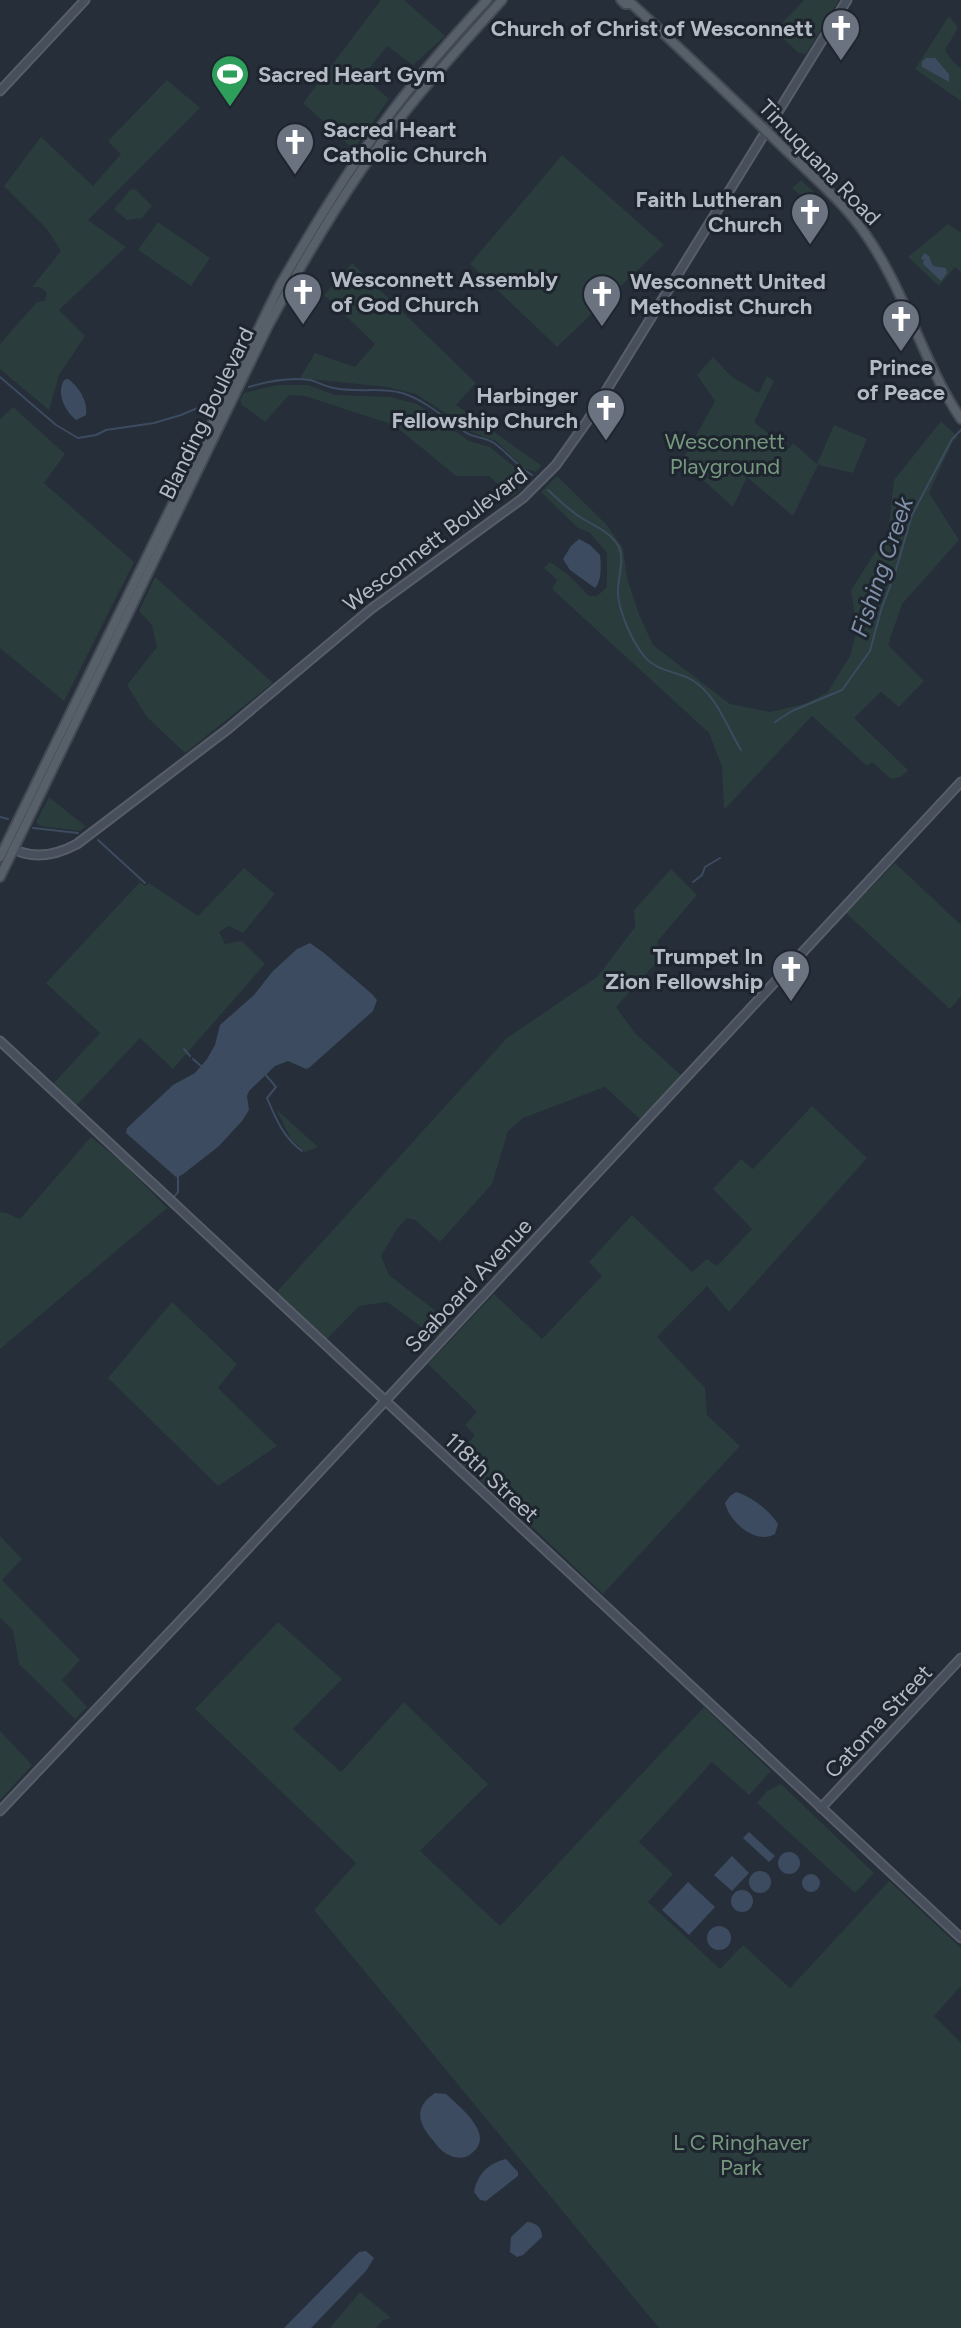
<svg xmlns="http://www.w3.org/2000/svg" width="961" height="2328" viewBox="0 0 961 2328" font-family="Figtree,sans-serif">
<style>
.green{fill:#2a3c3c}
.water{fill:#3d4b60}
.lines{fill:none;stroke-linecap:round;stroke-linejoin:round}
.stream{stroke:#3d4b60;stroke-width:2}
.secondary-casing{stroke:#575e67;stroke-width:11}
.primary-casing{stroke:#424952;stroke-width:12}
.secondary{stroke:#474f5c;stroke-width:7}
.primary{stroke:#575f69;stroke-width:8}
.labels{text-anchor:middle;stroke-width:6;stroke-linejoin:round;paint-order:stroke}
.poi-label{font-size:22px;font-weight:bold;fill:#b4bbc5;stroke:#1e252e;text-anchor:end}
.street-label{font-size:22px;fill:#b4bbc5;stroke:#1e252e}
.park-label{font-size:22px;fill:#75987e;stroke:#1e252e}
.water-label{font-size:24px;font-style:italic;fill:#8091aa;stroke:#1e252e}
</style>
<rect width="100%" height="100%" fill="#252e39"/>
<g class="green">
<path d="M381,0H404L445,36L413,65L387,46L363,76L389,99L356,146L351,147L303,103Z"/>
<path d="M804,0H839L806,54L799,53L775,31Z"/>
<path d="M949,16L958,28L945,50L954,63L961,68V101L915,69Z"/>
<path d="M167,80L200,108L88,220L126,247L59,310L85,336L59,375L49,410L0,369V344L37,302L45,301L47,293L40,287H32L61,251L47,229L4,186L41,137L93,186L121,154L108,141Z"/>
<path d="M562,155L664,245L557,347L470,264Z"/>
<path d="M801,180L824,202L822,206L814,208L792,188Z"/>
<path d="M135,189L152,206L142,218L127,220L114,209L130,190Z"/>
<path d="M158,222L210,258L191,286L138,250Z"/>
<path d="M948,224L961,233V272L955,267L939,286L908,257Z"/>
<path d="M352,263L476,383L456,405L542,466L535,472L524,468L496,441L469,431L462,424L416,394L387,387L300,378L315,353L355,367L375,344L324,295Z"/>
<path d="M713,357L732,377L759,393L767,376L774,381L754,422L789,449L793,443L817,464L834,425L867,439L853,473L818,465L793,516L747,477L733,507L682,461L715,401L697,375Z"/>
<path d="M277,385H308L335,395L390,397L417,404L469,441L490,447L529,479L512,497L489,476H456L394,425L305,396L289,395L265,422L242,405L240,400L244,393Z"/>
<path d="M13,407L65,454L44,483L134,562L64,701L0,648V419Z"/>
<path d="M941,421L958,437L953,441L929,493L959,540L902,604L888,645L924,681L899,707L881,692L854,718L908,770L901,777L891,779L872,762L867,766L812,716L724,810L722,767L709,733L552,589L557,580L544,568L550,562L566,573L589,596H597L607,587V553L590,533L578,528L541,492L557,476L606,524L623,548L627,578L639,614L653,645L730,704L770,712L804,704L827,693L850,656L857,630L851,590L888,532L894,480Z"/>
<path d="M155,577L273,683L185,753L147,717L127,685L157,647L152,625L139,611Z"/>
<path d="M49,797L85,826H86L80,831L40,826L36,822Z"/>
<path d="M895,863L961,925V996L950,1009L846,913Z"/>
<path d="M244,868L275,894L243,933L229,926L219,932L225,944L242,941L265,964L173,1069L140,1038L75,1107L52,1085L100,1033L46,983L140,882L145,886L149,883L198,916Z"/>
<path d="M671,869L697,895L657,942L663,955L616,1007L635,1033L683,1077L640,1119L605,1087L523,1118L508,1131L492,1184L440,1242L415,1220L407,1218L397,1229L381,1256L389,1275L450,1322L438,1339L387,1302L359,1306L325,1341L274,1295L507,1038L598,976L635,927L634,910Z"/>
<path d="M812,1106L867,1158L729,1312L707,1286L657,1337L705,1388L707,1415L740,1446L603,1594L506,1502L455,1459L475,1435L465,1425L477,1412L428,1364L494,1294L542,1339L602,1276L589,1262L632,1215L692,1272L707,1259L717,1266L752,1229L713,1189L741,1159L753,1169Z"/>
<path d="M276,1109L318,1147L305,1152L291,1139Z"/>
<path d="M91,1137L123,1163L167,1208L0,1349V1212L7,1213L20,1219Z"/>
<path d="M172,1302L237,1364L218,1388L277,1446L218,1486L108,1378Z"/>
<path d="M0,1536L22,1559L2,1580L80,1660L62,1680L87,1707L75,1719L19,1664L13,1630L0,1618Z"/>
<path d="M278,1622L342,1679L293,1729L341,1772L404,1702L488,1784L420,1851L500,1926L704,1707L771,1771L749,1795L712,1762L639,1842L673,1874L648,1902L720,1969L743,1945L790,1988L889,1881L961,1948V1986L934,2016L961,2043V2328H659L314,1910L356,1863L195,1709Z"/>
<path d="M0,1731L32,1765L0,1800Z"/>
<path d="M781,1784L874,1873L855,1893L757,1803L767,1791Z"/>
<path d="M360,2292L391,2318L383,2320L376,2328H330Z"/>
</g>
<g class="water">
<path d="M926,58H935L949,74V82L922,67V62Z"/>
<path d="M924,253L929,256L933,266L946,268L947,273L941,281L923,264L924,260L921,259Z"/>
<path d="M68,379C79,387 88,401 86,415L76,420C65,411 56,394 64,380Z"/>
<path d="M579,539L590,545L600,555C601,565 602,581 595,588L570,570L563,559L571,546Z"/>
<path d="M310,943L324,953L372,994L377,1000L373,1011L310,1067L306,1069L288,1061L275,1066L249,1091L247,1096L249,1110L242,1121L219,1146L182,1175L176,1177L126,1133L127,1128L173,1085L195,1073L207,1059L215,1045L220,1025L254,995L272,972L297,949Z"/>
<path d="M736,1492C752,1497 769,1510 778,1524L775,1534C756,1545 730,1523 725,1503L730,1496Z"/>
<path d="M749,1832L775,1856L769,1862L743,1838Z"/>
<circle cx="789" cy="1863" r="11"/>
<path d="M732,1856L749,1873L732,1891L714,1875Z"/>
<circle cx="760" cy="1882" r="11"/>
<circle cx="811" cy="1883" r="9"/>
<path d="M688,1882L715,1907L689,1935L662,1910Z"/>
<circle cx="742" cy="1901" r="11"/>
<circle cx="719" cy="1938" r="12"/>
<path d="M435,2093L446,2094C460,2107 496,2135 472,2153C465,2159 457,2159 449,2155C441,2152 437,2145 431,2138C419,2124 413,2107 435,2093Z"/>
<path d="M506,2159L518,2172V2176L486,2201L480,2200L474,2192C477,2174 489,2163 506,2159Z"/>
<path d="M527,2222C537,2223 542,2228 542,2237L523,2255L517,2257L510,2252L511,2237Z"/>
<path d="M366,2251L374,2258L366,2271L311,2328H284L359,2252Z"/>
</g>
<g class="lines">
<g class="stream">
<path d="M0,377L56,425L78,438L96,435L106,430L154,423L181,415L212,402"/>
<path d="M249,387C269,381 289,377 310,380C318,382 326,387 334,388C356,393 380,387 402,393C425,400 446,419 465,432C473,438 486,437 494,443C508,453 517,466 532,475"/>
<path d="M548,490C558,499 569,510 580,517C594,526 610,531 619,547C625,560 617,580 618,595C620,614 632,641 644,656C657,672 677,671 692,680C716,694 727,727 741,750"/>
<path d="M775,722L792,711L842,690L870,651L881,610L895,573L912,515L952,439L961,430"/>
<path d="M0,817L8,819"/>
<path d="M33,828L78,833"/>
<path d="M98,840L145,883"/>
<path d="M693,882L702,875L705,867L720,858"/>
<path d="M184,1049L190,1056"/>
<path d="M193,1059L201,1066"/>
<path d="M265,1074L276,1087L267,1098C276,1119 283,1137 302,1151"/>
<path d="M174,1197L178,1192V1176"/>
</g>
<g class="secondary-casing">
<g id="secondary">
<path d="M0,91L85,0"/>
<path d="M6,845C29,860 53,857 77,844L228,729L371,609L523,498L556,465L588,420L847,0"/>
<path d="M0,1041L961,1938"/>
<path d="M821,1808L961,1658"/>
<path d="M0,1811L200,1600L961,782"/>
</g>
</g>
<g class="primary-casing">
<g id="primary">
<path d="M621,0L625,4H632L645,16C694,62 743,108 791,155C817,180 846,205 866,235C906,292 922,361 961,419"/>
<path d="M0,857L280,285C313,228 347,171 387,118C418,76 452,38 487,0"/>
<path d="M0,877L268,326C297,272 327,220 362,169C404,109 453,54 502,0"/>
</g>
</g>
<use href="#secondary" class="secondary"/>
<use href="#primary" class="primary"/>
</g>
<defs>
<g id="church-pin" transform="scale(2)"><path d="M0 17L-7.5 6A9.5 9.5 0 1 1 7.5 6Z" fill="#6b7280" stroke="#1e252e"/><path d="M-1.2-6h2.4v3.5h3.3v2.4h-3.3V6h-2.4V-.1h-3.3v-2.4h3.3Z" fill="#fff"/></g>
<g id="stadium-pin" transform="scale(2)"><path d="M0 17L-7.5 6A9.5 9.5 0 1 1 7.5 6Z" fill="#2e9e5b" stroke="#1e252e"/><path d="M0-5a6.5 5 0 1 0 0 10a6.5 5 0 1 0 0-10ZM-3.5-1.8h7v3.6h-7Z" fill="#fff"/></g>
</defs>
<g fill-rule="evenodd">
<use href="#church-pin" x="841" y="28"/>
<use href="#stadium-pin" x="230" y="74"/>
<use href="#church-pin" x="295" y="142"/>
<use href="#church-pin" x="810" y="212"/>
<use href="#church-pin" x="303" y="292"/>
<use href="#church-pin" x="602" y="294"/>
<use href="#church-pin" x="901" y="319"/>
<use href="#church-pin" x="606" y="408"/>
<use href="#church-pin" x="791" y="969"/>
</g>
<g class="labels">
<g class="poi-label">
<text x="813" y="36">Church of Christ of Wesconnett</text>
<text x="258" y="82" text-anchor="start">Sacred Heart Gym</text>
<text x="323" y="137" text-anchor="start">Sacred Heart<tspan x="323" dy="25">Catholic Church</tspan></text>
<text x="782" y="207">Faith Lutheran<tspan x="782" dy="25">Church</tspan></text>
<text x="331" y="287" text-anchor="start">Wesconnett Assembly<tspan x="331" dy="25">of God Church</tspan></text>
<text x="630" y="289" text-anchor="start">Wesconnett United<tspan x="630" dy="25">Methodist Church</tspan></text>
<text x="901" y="375" text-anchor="middle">Prince<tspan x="901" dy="25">of Peace</tspan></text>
<text x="578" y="403">Harbinger<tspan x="578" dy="25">Fellowship Church</tspan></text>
<text x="763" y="964">Trumpet In<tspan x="763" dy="25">Zion Fellowship</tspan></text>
</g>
<g class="street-label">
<text transform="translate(820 162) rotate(46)" y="8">Timuquana Road</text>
<text transform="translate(206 413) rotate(-64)" y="8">Blanding Boulevard</text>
<text transform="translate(435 539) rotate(-37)" y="8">Wesconnett Boulevard</text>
<text transform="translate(468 1285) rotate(-47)" y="8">Seaboard Avenue</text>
<text transform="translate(492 1477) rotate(43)" y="8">118th Street</text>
<text transform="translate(878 1721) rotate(-47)" y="8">Catoma Street</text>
</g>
<g class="park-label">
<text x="725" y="449">Wesconnett<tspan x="725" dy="25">Playground</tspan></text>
<text x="741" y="2150">L C Ringhaver<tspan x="741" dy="25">Park</tspan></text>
</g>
<g class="water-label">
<text transform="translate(882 567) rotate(-71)" y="8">Fishing Creek</text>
</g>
</g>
</svg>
